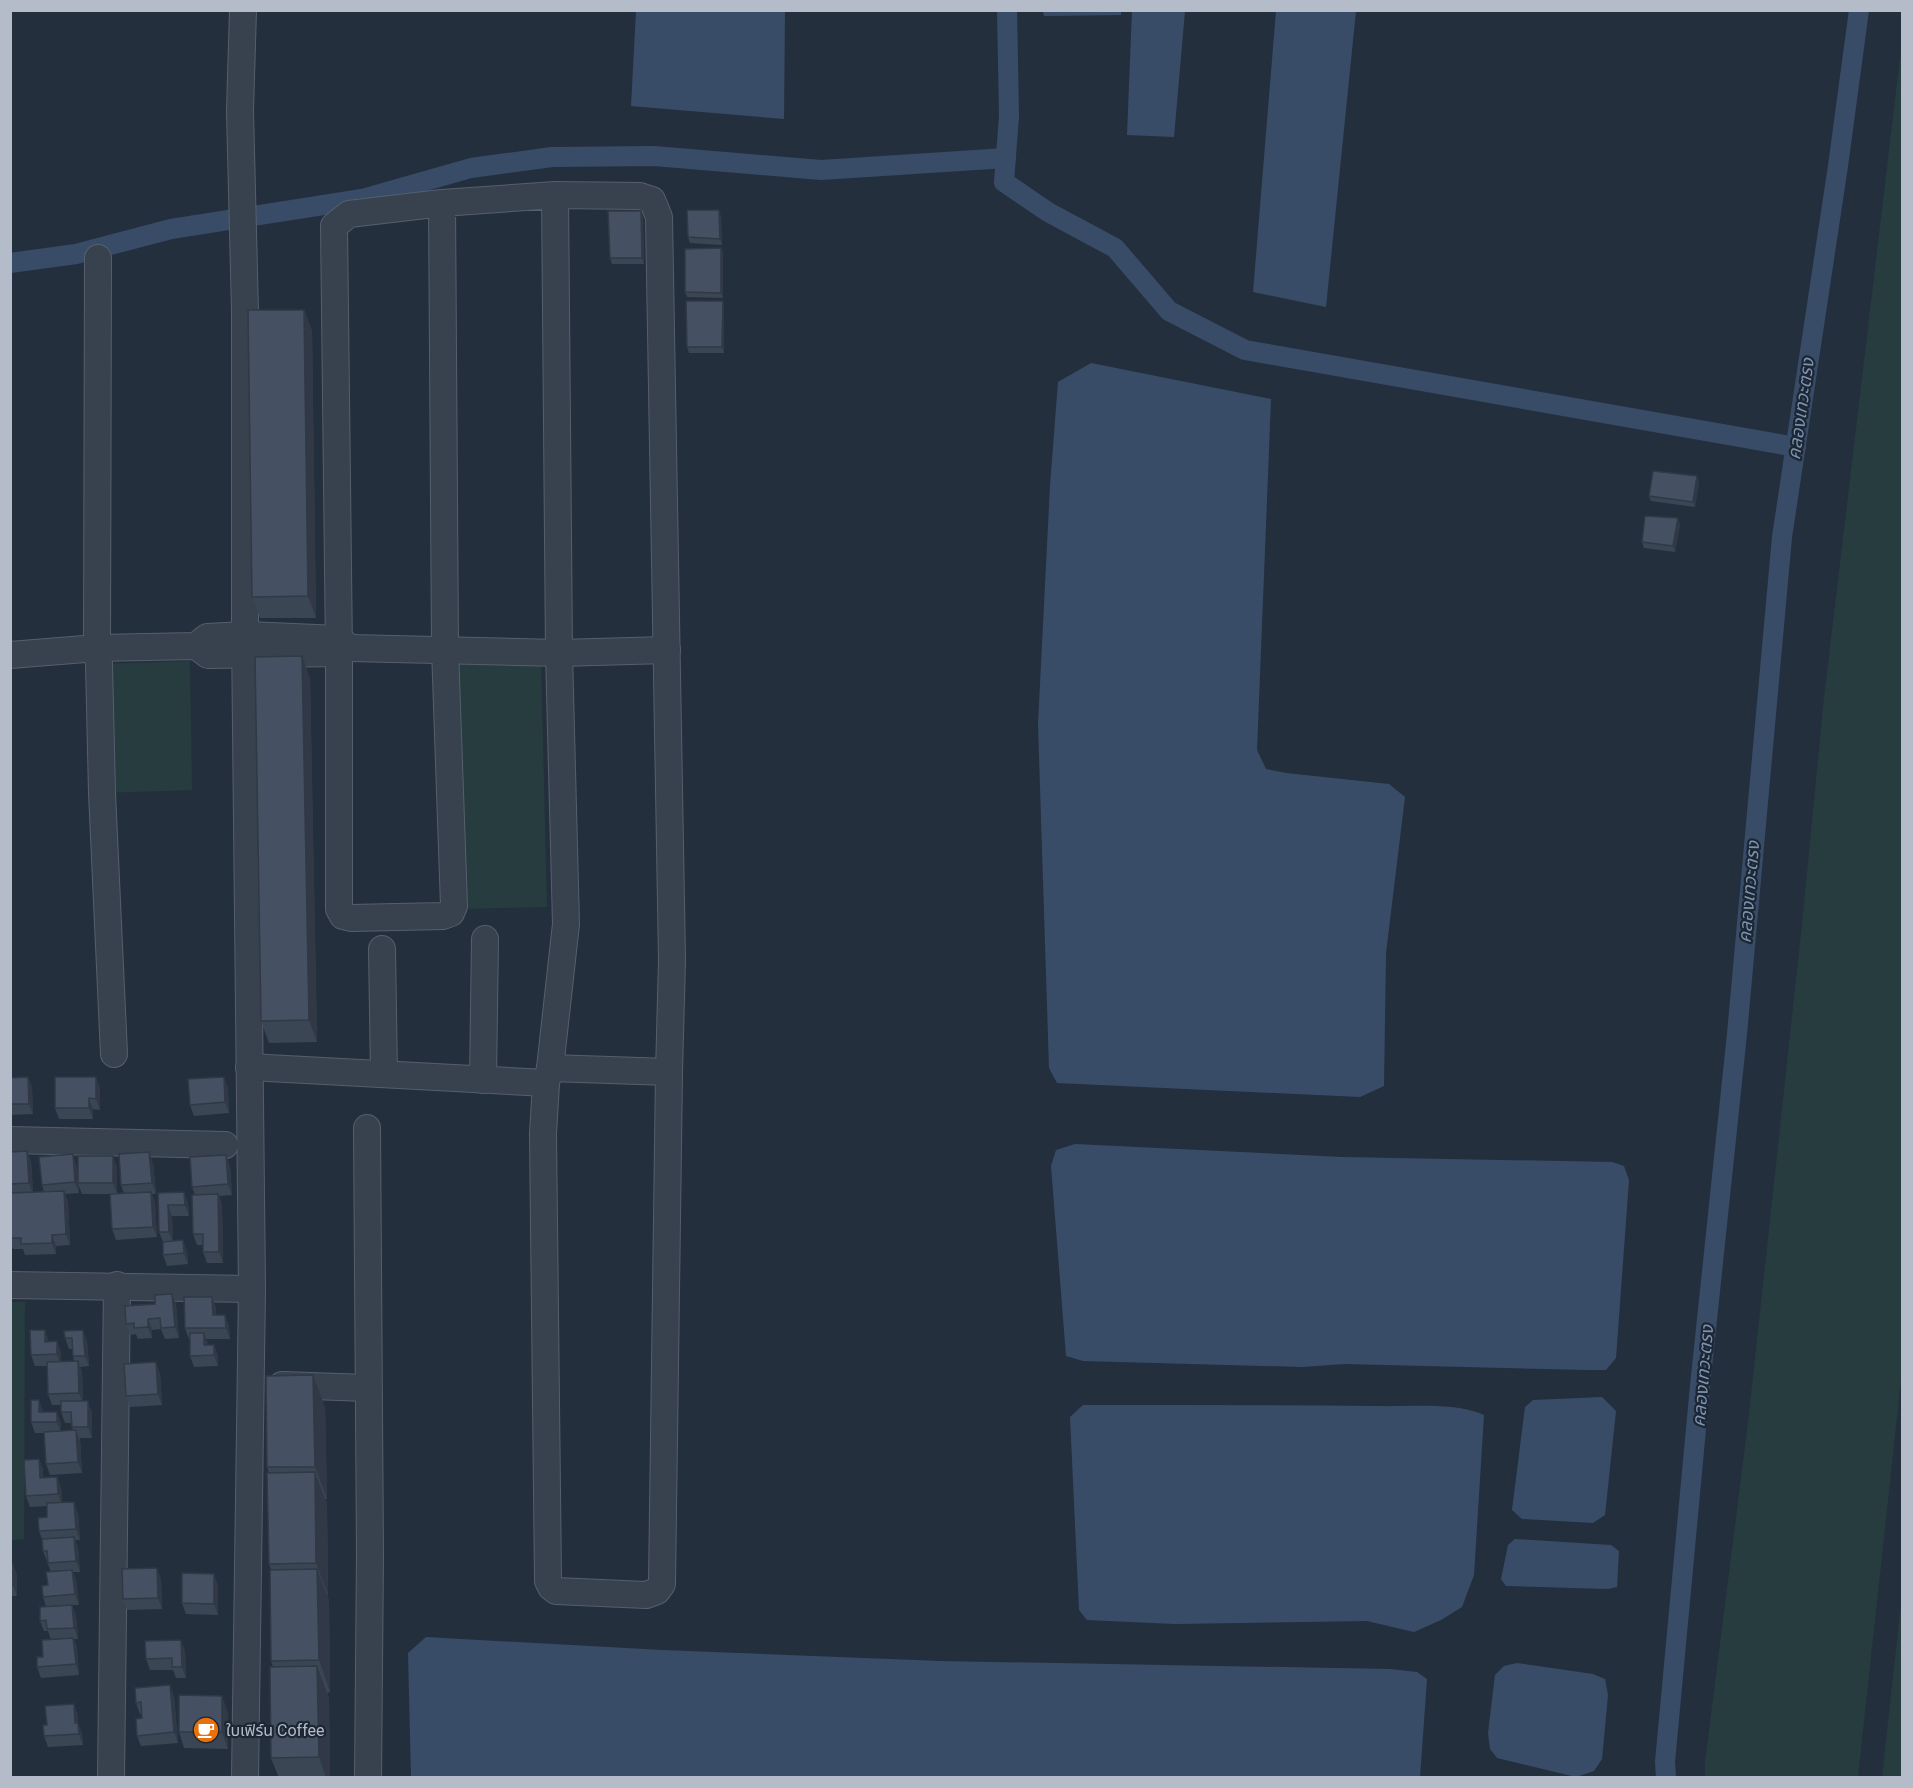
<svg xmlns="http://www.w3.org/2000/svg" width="1913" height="1788" viewBox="0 0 1913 1788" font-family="Roboto,'Noto Sans Thai',sans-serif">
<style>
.green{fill:#263c3f}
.water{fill:#394c67}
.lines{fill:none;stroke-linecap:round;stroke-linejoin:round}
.canal{stroke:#394c67;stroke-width:20}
.minor-casing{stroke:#565f6c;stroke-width:28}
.minor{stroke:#38414e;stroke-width:26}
.wall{fill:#3b4654}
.shaded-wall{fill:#303945}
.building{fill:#455162;stroke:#303945;stroke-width:1.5}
.labels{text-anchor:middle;stroke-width:4.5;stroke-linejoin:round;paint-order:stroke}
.poi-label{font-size:16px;fill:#b4bcc9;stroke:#1d2633;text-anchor:start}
.water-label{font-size:18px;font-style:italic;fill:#7c92b1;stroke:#1d2633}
</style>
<rect width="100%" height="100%" fill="#242f3e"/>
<g class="green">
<path d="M1902,41V1371L1858,1777H1705V1762L1748,1423L1802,924L1824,698Z"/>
<path d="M541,659L547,907L461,909L456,661Z"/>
<path d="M190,661L192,790L102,793L99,664Z"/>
<path d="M10,1302H25L24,1539L11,1540Z"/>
<path d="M1902,1595V1777H1882Z"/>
</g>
<g class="water">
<path d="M636,11H785L784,119L631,106Z"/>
<path d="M1043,11H1121V15L1044,16Z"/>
<path d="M1132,11H1185L1174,137L1127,135Z"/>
<path d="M1276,11H1356L1326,307L1253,292Z"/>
<path d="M1091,363L1271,399L1257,750L1266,769L1286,773L1389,784L1405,797L1386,953L1384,1086L1360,1097L1057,1083L1049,1068L1038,724L1050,486L1058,382Z"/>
<path d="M1075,1144L1342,1157L1612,1162L1624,1166L1629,1180L1616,1358L1606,1370H1588L1345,1364L1302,1367L1083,1361L1066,1356L1051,1166L1056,1150Z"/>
<path d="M1602,1397L1616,1411L1605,1515L1593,1523L1522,1519L1512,1510L1525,1407L1533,1400Z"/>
<path d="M1083,1405C1180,1405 1278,1405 1375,1406C1407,1407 1456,1402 1484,1415L1474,1575L1462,1607L1441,1620L1414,1632L1367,1621L1175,1624L1087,1620L1079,1610L1070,1417Z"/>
<path d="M1515,1539L1611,1545L1619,1551L1617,1587L1608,1589L1506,1586L1501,1579L1508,1545Z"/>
<path d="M426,1637L662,1650L940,1661L1390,1669L1417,1672L1427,1679L1420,1777H411L408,1653Z"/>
<path d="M1517,1663L1593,1674L1605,1679L1608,1695L1602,1759L1594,1771L1576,1777L1497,1758L1490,1749L1488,1733L1495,1675L1504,1666Z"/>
</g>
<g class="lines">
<g class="canal">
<path d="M1007,10L1009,116L1004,182L1048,212L1115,248L1169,311L1245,350L1796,447"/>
<path d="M10,263L76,254L171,229L362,199L471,168L552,157L654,156L821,170L1006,158"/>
<path d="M1666,1778L1665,1762L1700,1386L1737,1034L1782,537L1838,166L1859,10"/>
</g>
<g class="minor-casing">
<g id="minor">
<path d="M243,10L240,111L245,312V635L252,1289L245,1778"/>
<path d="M442,203L445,649L454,906L451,913L443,916L351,918L343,916L339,909V653L334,226L349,214L442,203L555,195L640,196L652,200L659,217L672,960L669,1072L662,1584L657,1591L646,1595L556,1591L551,1587L548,1581L543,1134L546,1083L550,1068L566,924L559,653L555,195"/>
<path d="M98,258L97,648L99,664L102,793L114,1054"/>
<path d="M350,648L559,653L667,650"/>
<path d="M10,655L97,648L196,646L207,637L245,635L339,639L350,648L339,653L208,655L196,646"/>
<path d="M382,949L384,1074"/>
<path d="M249,1067L546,1083"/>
<path d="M550,1068L669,1072"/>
<path d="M483,1080L485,939"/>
<path d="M367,1128L370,1555L368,1778"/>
<path d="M10,1140L225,1145"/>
<path d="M10,1285L252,1289"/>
<path d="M282,1385L368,1388"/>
<path d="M111,1778L117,1285"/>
</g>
</g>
<use href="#minor" class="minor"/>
</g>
<g class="wall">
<path d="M641,211L643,217L644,264H612L610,258Z"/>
<path d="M721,216L722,245L690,243L688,237Z"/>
<path d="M721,248L723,253V298L687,297L685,292Z"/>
<path d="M724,307V353H689L687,347Z"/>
<path d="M304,310L312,331L316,618H260L252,597Z"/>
<path d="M1697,476L1699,482L1695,507L1651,501L1649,496Z"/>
<path d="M1680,524L1675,552L1644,548L1642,542Z"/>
<path d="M310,678L317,1042L269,1043L261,1021Z"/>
<path d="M28,1077L32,1088L33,1114L10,1115V1078Z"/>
<path d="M100,1088V1110L93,1109V1119H59L55,1108Z"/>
<path d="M228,1088L229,1113L194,1116L190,1105Z"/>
<path d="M27,1151L31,1161L33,1192H44L42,1185L73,1154L76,1165L78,1180L117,1167V1193H124L121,1185L153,1163L156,1194H152L155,1203L157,1237L116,1240L112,1229L113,1194H82L78,1184L79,1193L65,1194L68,1202L70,1245L56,1246V1254L25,1255L23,1249H13L10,1243V1152Z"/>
<path d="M230,1166L232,1195L219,1196L222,1205L223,1263H207L203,1252V1245H197L193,1234L195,1195L192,1187Z"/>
<path d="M158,1193L188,1203L189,1216H172L173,1241L187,1251L188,1264L167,1266L163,1255V1242L159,1232Z"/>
<path d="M172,1294L176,1305L179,1338L165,1339L161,1329L152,1330V1338L138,1339L136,1334L130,1335L126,1324Z"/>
<path d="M212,1297L216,1308V1315H225L229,1326L230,1339H206L208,1345H214L218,1356V1366L194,1367L190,1356V1339H189L185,1328Z"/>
<path d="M64,1331L87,1341L89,1366L80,1367L82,1372L83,1401L92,1412V1438H80L82,1473L50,1475L46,1464L44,1433H35L31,1422L43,1412L61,1423V1431L73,1430L71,1423H65L61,1412V1405H52L48,1394V1366H35L31,1355L49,1342L61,1352V1362L74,1361L73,1356L72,1349H69L65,1338Z"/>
<path d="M160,1373L162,1405L130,1407L126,1396Z"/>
<path d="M325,1407L327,1499H325L327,1504L328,1595H327L329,1601L330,1692L327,1693L329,1698L330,1778H279L271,1758L273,1667L271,1661V1570L269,1564V1473L267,1467Z"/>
<path d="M39,1459L43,1470V1478L57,1477L61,1488L62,1502L78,1513L80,1540H75L78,1548L80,1572H73L76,1581L79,1605H72L76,1616L78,1639H74L77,1649L79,1675L41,1678L37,1667L51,1640L48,1631H44L40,1621L46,1606L43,1597L48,1585L51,1572L43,1551V1542L39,1531L47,1517V1506L30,1507L26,1496Z"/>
<path d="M10,1564H13L17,1575V1596H10Z"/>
<path d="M161,1579L162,1609L127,1610L123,1599Z"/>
<path d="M218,1585V1615L186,1614L182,1603Z"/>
<path d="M185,1651L186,1678H176L173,1670H150L146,1659Z"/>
<path d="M174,1696L178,1743L141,1746L137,1736L142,1718V1714H140L136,1703Z"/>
<path d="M228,1712V1749L184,1748L179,1732Z"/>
<path d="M78,1715V1724L82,1734L83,1745L48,1747L44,1736L47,1725Z"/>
</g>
<g class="shaded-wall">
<path d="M719,210L721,216L722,245L720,239Z"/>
<path d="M641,211L643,217L644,264L642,258Z"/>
<path d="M721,248L723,253V298L721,293Z"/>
<path d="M723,301L724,307V353L722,347Z"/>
<path d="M304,310L312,331L316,618L308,596Z"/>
<path d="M1697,476L1699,482L1695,507L1693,502Z"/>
<path d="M1678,518L1680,524L1675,552L1673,546Z"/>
<path d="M302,656L310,678L317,1042L309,1020Z"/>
<path d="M28,1077L32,1088L33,1114L29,1104Z"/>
<path d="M96,1077L100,1088V1110L96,1099Z"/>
<path d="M224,1077L228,1088L229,1113L225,1102Z"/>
<path d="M89,1098L93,1109V1119L89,1108Z"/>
<path d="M27,1151L31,1161L33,1194L29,1183Z"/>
<path d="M149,1152L153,1163L156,1194L152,1183Z"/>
<path d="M73,1154L76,1165L79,1193L75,1182Z"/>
<path d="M226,1155L230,1166L232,1195L228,1184Z"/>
<path d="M113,1156L117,1167V1193L113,1183Z"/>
<path d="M64,1191L68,1202L70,1245L66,1234Z"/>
<path d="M151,1192L155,1203L157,1237L153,1227Z"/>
<path d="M184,1192L188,1203L189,1216L185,1205Z"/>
<path d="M218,1194L222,1205L223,1263L219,1252Z"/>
<path d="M168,1205L172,1216L173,1243L169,1232Z"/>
<path d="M52,1235L56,1246V1254L52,1243Z"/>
<path d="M183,1240L187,1251L188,1264L184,1253Z"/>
<path d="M172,1294L176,1305L179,1338L175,1327Z"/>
<path d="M212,1297L216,1308L217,1326L213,1315Z"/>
<path d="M225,1315L229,1326L230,1339L226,1328Z"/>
<path d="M148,1319L152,1330V1338L148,1327Z"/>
<path d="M45,1330L49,1341V1353L45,1342Z"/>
<path d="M83,1330L87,1341L89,1366L85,1356Z"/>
<path d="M204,1333L208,1344V1356L204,1345Z"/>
<path d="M57,1341L61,1352V1365L57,1354Z"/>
<path d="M214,1345L218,1356V1366L214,1355Z"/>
<path d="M78,1361L82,1372L83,1404L79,1393Z"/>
<path d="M156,1362L160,1373L162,1405L158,1394Z"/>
<path d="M313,1375L325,1407L327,1499L315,1467Z"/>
<path d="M39,1400L43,1411V1423L39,1412Z"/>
<path d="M88,1401L92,1412V1438L88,1427Z"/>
<path d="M57,1412L61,1423V1433L57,1422Z"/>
<path d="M76,1430L80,1441L82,1473L78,1462Z"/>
<path d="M39,1459L43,1470L44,1489L40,1478Z"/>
<path d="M315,1472L327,1504L328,1595L316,1563Z"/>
<path d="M57,1477L61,1488L62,1505L58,1494Z"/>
<path d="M74,1502L78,1513L80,1540L76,1529Z"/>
<path d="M74,1537L78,1548L80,1572L76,1561Z"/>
<path d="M13,1564L17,1575V1596L13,1585Z"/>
<path d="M157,1568L161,1579L162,1609L158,1598Z"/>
<path d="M317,1569L329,1601L330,1692L319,1660Z"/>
<path d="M72,1570L76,1581L79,1605L75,1594Z"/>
<path d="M214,1574L218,1585V1615L214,1604Z"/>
<path d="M72,1605L76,1616L78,1639L74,1628Z"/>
<path d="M73,1638L77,1649L79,1675L76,1664Z"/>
<path d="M181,1640L185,1651L186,1678L182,1667Z"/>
<path d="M317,1666L329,1698L330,1778H326L319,1757Z"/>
<path d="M170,1685L174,1696L178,1743L174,1732Z"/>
<path d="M222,1696L228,1712V1749L222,1732Z"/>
<path d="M74,1704L78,1715V1724L82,1734L83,1745L75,1723Z"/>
</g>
<g class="building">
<path d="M687,210H719L720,239L688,237Z"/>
<path d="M608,211H641L642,258H610Z"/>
<path d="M721,248V293L685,292V249Z"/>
<path d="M686,301H723L722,347H687Z"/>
<path d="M248,310H304L308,596L252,597Z"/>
<path d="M1653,471L1697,476L1693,502L1649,496Z"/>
<path d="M1645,516L1678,518L1673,546L1642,542Z"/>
<path d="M302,656L309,1020L261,1021L255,657Z"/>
<path d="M28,1077L29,1104H10V1078Z"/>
<path d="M55,1077H96V1099L89,1098V1108H55Z"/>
<path d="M224,1077L225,1102L190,1105L188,1079Z"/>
<path d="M27,1151L29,1183L10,1184V1152Z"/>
<path d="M149,1152L152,1183L121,1185L119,1154Z"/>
<path d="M73,1154L75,1182L42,1185L39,1157Z"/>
<path d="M226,1155L228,1184L192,1187L190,1157Z"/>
<rect x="78" y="1156" width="35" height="27"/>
<path d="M64,1191L66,1234L52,1235V1243L21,1244V1238H10V1193Z"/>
<path d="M151,1192L153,1227L112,1229L110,1194Z"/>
<path d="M184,1192L185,1205H168L169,1232H159L158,1193Z"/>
<path d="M218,1194L219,1252H203V1234H193L192,1195Z"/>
<path d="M183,1240L184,1253L163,1255V1242Z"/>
<path d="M172,1294L175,1327L161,1328L160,1318L148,1319V1327L134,1328V1323L126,1324L125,1306L155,1304V1295Z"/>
<path d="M184,1297H212L213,1315H225L226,1328H185Z"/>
<path d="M30,1330H45V1342L57,1341V1354L31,1355Z"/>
<path d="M83,1330L85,1356H73L72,1338H65L64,1331Z"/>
<path d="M190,1333H204V1345H214V1355L190,1356Z"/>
<path d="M78,1361L79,1393L48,1394L47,1362Z"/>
<path d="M156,1362L158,1394L126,1396L124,1364Z"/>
<path d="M313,1375L315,1467H267L266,1376Z"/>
<path d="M31,1400H39V1412H57V1422H31Z"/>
<path d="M61,1401H88V1427H72L71,1412H61Z"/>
<path d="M76,1430L78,1462L46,1464L44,1432Z"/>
<path d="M39,1459L40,1478L57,1477L58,1494L26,1496L24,1460Z"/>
<path d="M315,1472L316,1563L269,1564L267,1473Z"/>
<path d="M74,1502L76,1529L39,1531L38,1518L47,1517V1503Z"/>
<path d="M74,1537L76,1561L48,1563L47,1551H43L42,1539Z"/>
<rect x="10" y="1564" width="3" height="21"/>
<path d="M157,1568L158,1598L123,1599L122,1569Z"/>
<path d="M317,1569L319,1660L271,1661L270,1570Z"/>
<path d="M72,1570L75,1594L43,1597L42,1586L48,1585L46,1572Z"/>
<path d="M182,1573L214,1574V1604L182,1603Z"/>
<path d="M72,1605L74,1628L47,1629L46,1620L40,1621V1607Z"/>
<path d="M73,1638L76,1664L37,1667V1657H43L42,1640Z"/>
<path d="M181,1640L182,1667H172V1658L146,1659L145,1641Z"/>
<path d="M317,1666L319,1757L271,1758L270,1667Z"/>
<path d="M170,1685L174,1732L137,1736L136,1719L142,1718L141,1702L136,1703L135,1688Z"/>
<path d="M179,1695L222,1696V1732H179Z"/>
<path d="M74,1704L75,1723H78L79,1734L44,1736L43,1725H47L45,1706Z"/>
</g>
<defs>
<g id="cafe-disc" transform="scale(1.35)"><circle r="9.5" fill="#e8710a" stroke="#1d2633"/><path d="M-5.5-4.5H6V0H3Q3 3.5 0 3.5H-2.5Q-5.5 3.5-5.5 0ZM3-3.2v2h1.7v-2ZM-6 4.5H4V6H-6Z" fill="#fff"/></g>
</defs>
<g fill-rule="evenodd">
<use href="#cafe-disc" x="206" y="1730"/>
</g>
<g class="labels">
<g class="poi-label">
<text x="226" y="1736">ใบเฟิร์น Coffee</text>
</g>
<g class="water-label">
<text transform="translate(1801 409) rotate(-82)" y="6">คลองเทวะตรง</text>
<text transform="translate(1749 892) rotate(-85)" y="6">คลองเทวะตรง</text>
<text transform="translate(1703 1376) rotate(-85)" y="6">คลองเทวะตรง</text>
</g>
</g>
<rect width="1913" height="1788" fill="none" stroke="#b4bcc9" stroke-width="24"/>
</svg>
